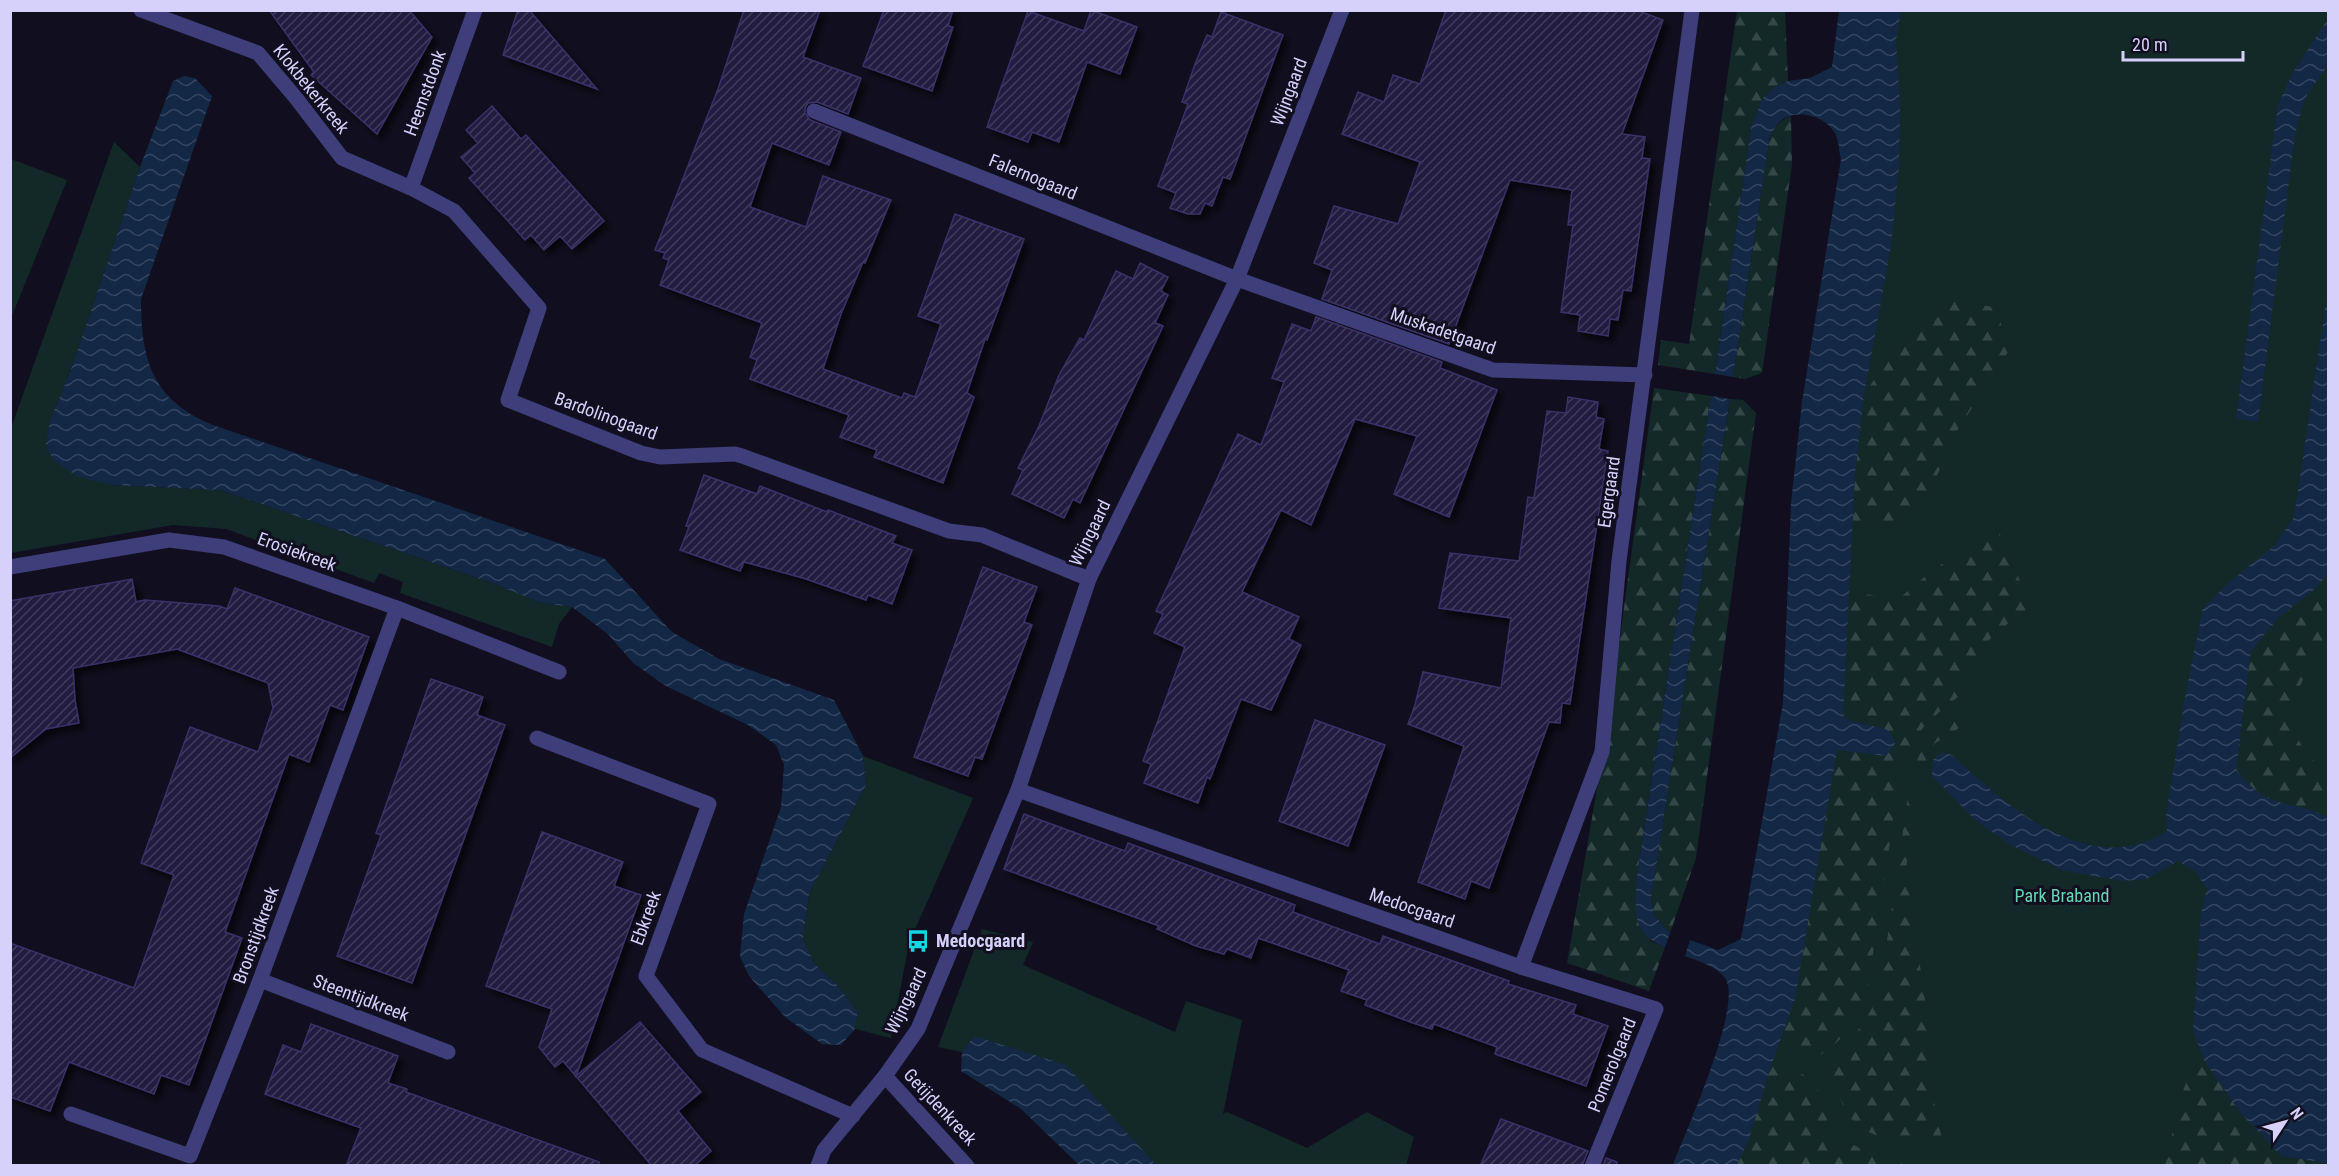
<svg xmlns="http://www.w3.org/2000/svg" width="2339" height="1176" viewBox="0 0 2339 1176" font-family="'Roboto Condensed',sans-serif">
<style>
.green{fill:#122927}
.forest{fill:url(#forest-firs)}
.water{fill:url(#water-waves)}
.building{fill:url(#building-hatch);stroke:#3a3168;stroke-width:1.5;filter:url(#shadow)}
.lines{fill:none;stroke-linecap:round;stroke-linejoin:round}
.minor{stroke:#3e3e7a;stroke-width:15}
.tertiary{stroke:#3e3e7a;stroke-width:15}
.labels{text-anchor:middle;stroke-width:6;stroke-linejoin:round;paint-order:stroke}
.street-label{font-size:18px;fill:#d5d1fb;stroke:#110f1f}
.park-label{font-size:18px;fill:#65d4b4;stroke:#110f1f}
.poi-label{font-size:18px;font-weight:bold;fill:#d5d1fb;stroke:#110f1f;text-anchor:start}
</style>
<defs>
<pattern id="forest-firs" width="22" height="20" patternUnits="userSpaceOnUse" patternTransform="scale(1.5)"><rect width="22" height="20" fill="#122927"/><path d="M5 1l3.5 6h-7zM16 11l3.5 6h-7z" fill="#344747"/></pattern>
<pattern id="water-waves" width="16" height="10" patternUnits="userSpaceOnUse" patternTransform="scale(1.5)"><rect width="16" height="10" fill="#132845"/><path d="M0 5q4-4 8 0t8 0" fill="none" stroke="#344661"/></pattern>
<pattern id="building-hatch" width="6" height="6" patternUnits="userSpaceOnUse" patternTransform="scale(1.5)"><rect width="6" height="6" fill="#221d3f"/><path d="M-1 1l2-2M0 6l6-6M5 7l2-2" fill="none" stroke="#413d5c"/></pattern>
<filter id="shadow"><feDropShadow dx="5.5" dy="5.5" stdDeviation="3" flood-color="#0009"/></filter>
</defs>
<rect width="100%" height="100%" fill="#110f1f"/>
<g class="green">
<path d="M1896,10L2328,11V1165L1716,1166Z"/>
<path d="M114,142L140,167L70,372L50,420L112,485L220,490L495,584L541,603L572,607L559,624L552,647L400,593L403,582L379,573L374,583L226,529L173,525L11,553V428Z"/>
<path d="M11,159L67,180L11,318Z"/>
<path d="M863,756L973,798L909,943L891,1038L855,1029L858,1012L837,985L814,963L803,939L809,894L866,785Z"/>
<path d="M982,929L1033,942L1023,965L1175,1032L1186,1001L1242,1020L1223,1114L1227,1112L1307,1148L1367,1112L1414,1137L1406,1165H1156L1120,1127L974,1036L962,1052L938,1047Z"/>
</g>
<g class="forest">
<path d="M1737,11H1785L1788,81L1775,86L1751,128L1715,374L1658,365L1661,340L1689,344Z"/>
<path d="M1791,116L1792,164L1762,373L1745,379L1733,377L1770,136C1775,126 1780,120 1791,116Z"/>
<path d="M1948,298L1997,308L2008,352L1957,431L1931,489L1901,525L1852,527L1855,474L1864,395L1901,338Z"/>
<path d="M1654,388L1711,396L1636,882L1650,941L1665,947L1649,991L1567,963L1608,725Z"/>
<path d="M1730,399L1743,400L1756,413L1696,858L1670,933L1654,915L1651,899Z"/>
<path d="M1996,525L2031,606C2001,629 1965,652 1963,693C1929,720 1916,728 1901,770L1869,980C1861,1010 1847,1041 1818,1056L1781,1042L1795,999L1837,749L1886,756L1889,730L1852,721L1843,716L1850,590L1896,601L1928,574Z"/>
<path d="M2328,574V639L2312,656L2296,697V734L2305,753L2328,772V819C2308,805 2295,808 2273,800C2258,795 2247,782 2235,771L2251,651L2277,619L2316,588Z"/>
<path d="M1963,706L1962,726L1934,744L1915,789L1906,871L1927,1013V1069L1943,1144L1878,1136L1859,1128L1846,1112L1833,1081L1832,1069L1836,1057L1863,1024L1872,1008L1881,982L1910,782C1921,742 1932,731 1963,706Z"/>
<path d="M2199,1047L2205,1062L2281,1156L2328,1163V1166H2165L2179,1102Z"/>
<path d="M1772,1063C1784,1068 1801,1071 1811,1080C1824,1093 1828,1116 1828,1133L1866,1151L1902,1157L1898,1159L1903,1165L1737,1166L1749,1139Z"/>
</g>
<g class="water">
<path d="M1839,11H1901L1896,40L1900,109L1899,166L1891,246L1864,395L1855,474L1843,716L1852,721L1889,730L1895,744L1886,756L1837,750L1795,999L1772,1063L1749,1139L1737,1165H1673C1685,1133 1744,1004 1725,978C1716,966 1698,961 1685,956L1690,940L1718,950L1741,939L1783,703L1791,503L1802,402L1841,159C1839,152 1839,142 1836,135C1828,118 1802,109 1785,118C1777,122 1774,129 1770,136L1733,377L1715,374L1751,128L1762,99L1775,86L1788,81L1810,78L1832,67Z"/>
<path d="M2328,19V65L2307,95L2300,115L2295,135L2258,422L2236,419L2278,105L2292,74Z"/>
<path d="M184,76L195,78L212,96L141,299C141,360 152,400 213,425L605,559L672,632L719,659L834,700L863,756L866,785L809,894L803,939L814,963L837,985L858,1012L855,1029L841,1045L822,1044L785,1017L749,976L740,957L744,914L781,807L784,765L776,745L748,725L666,686L633,663L608,634L572,607L541,603L495,584L220,490L112,485L78,477L53,460L46,445L50,420L70,372L140,167L173,81Z"/>
<path d="M2328,289V574L2316,588L2277,619L2251,651L2236,770C2246,782 2258,795 2273,800C2295,808 2308,805 2328,819V1163L2281,1156L2239,1111L2205,1062L2193,1031L2201,913L2207,889L2195,871L2178,861L2147,879L2122,881L2061,870L2011,845L1976,821L1932,776L1933,760L1942,752L1952,755C2007,806 2088,881 2167,831L2166,815L2186,692L2203,608L2229,582L2274,546L2294,517Z"/>
<path d="M1711,396L1730,399L1651,899L1654,915L1670,933L1665,947C1631,934 1636,913 1636,882Z"/>
<path d="M974,1036L1066,1065L1156,1165H1079L1021,1109L961,1071L962,1052Z"/>
</g>
<g class="building">
<path d="M269,10H409L432,37L377,134L311,75L314,72Z"/>
<path d="M518,10H529L597,89L503,55Z"/>
<path d="M744,10H820L803,57L861,78L848,114L817,102L808,103L805,108V113L810,120L841,132L829,165L772,143L750,207L806,227L823,176L891,200L865,263L863,262L841,314L823,369L902,398L904,393L915,397L941,324L918,316L955,214L1024,239L987,340L985,339L967,393L974,397L943,483L874,457L877,450L840,437L849,415L750,379L757,360L750,357L762,323L660,285L669,260L663,258L665,253L655,250L718,89Z"/>
<path d="M884,10H953L948,26L953,27L932,91L863,66Z"/>
<path d="M1091,10L1137,27L1120,74L1087,62L1059,142L1032,132L1028,142L987,127L1028,11L1084,31Z"/>
<path d="M1446,10H1636L1663,20L1622,134L1645,137L1642,158L1650,159L1631,291L1623,290L1618,320L1610,319L1608,336L1578,331L1580,315L1561,312L1573,225H1568L1572,190L1510,180L1449,344L1322,299L1332,270L1314,263L1334,206L1398,224L1420,162L1342,134L1358,92L1384,102L1393,75L1420,84Z"/>
<path d="M1221,12L1283,35L1230,179L1223,177L1212,206L1205,203L1200,214H1188L1170,208L1176,193L1158,186L1188,104L1182,102L1195,64L1207,35L1212,37Z"/>
<path d="M492,106L521,139L526,135L604,221L572,249L560,236L544,250L531,235L525,240L469,178L475,173L461,157L478,143L466,130Z"/>
<path d="M1140,263L1168,277L1161,291L1168,295L1155,323L1163,326L1080,503L1073,499L1064,518L1012,494L1023,470L1018,468L1039,426L1059,375L1080,338L1084,340L1116,271L1133,279Z"/>
<path d="M1316,317L1442,362L1440,368L1497,390L1449,517L1394,494L1417,436L1355,419L1311,525L1281,510L1242,592L1299,617L1289,639L1301,645L1271,710L1241,699L1210,779L1207,777L1198,803L1144,783L1151,764L1143,761L1185,647L1154,633L1163,614L1156,611L1238,434L1261,445L1284,382L1272,378L1292,324L1311,331Z"/>
<path d="M1568,397L1598,402L1596,417L1604,419L1599,449L1608,451L1570,704L1562,703L1560,723L1549,722L1489,888L1471,881L1465,899L1418,882L1464,746L1408,724L1415,705L1423,672L1501,688L1511,618L1439,608L1450,553L1519,561L1528,497L1534,498L1547,411L1566,413Z"/>
<path d="M704,475L757,494L760,486L827,512L828,510L896,536L892,543L912,550L892,604L868,595L866,600L803,578L744,562L740,571L680,550L689,527L686,526Z"/>
<path d="M983,567L1037,587L1024,622L1032,625L982,759L975,757L968,776L914,757Z"/>
<path d="M132,579L136,602L145,600L219,606L227,609L235,588L369,637L343,710L330,705L309,762L289,754L225,932L242,938L189,1085L161,1075L154,1094L69,1062L50,1111L10,1097V943L134,988L174,875L141,863L190,727L258,752L273,708L268,683L177,649L73,668L75,700L79,723L46,729L10,758V601Z"/>
<path d="M431,679L483,697L477,715L505,725L412,983L337,956L381,835L376,833Z"/>
<path d="M1315,720L1385,745L1348,846L1279,821Z"/>
<path d="M1024,814L1125,851L1128,843L1295,905L1293,912L1380,944L1383,936L1509,981L1508,984L1576,1005L1573,1014L1608,1026L1586,1086L1495,1054L1497,1047L1434,1024L1432,1029L1413,1023L1365,1005L1367,1000L1341,991L1349,970L1258,938L1251,958L1227,949L1224,954L1196,946L1157,929L1159,926L1004,869Z"/>
<path d="M542,832L623,862L614,886L641,895L576,1076L640,1022L701,1092L678,1111L711,1151L694,1166H652L563,1061L555,1067L539,1047L552,1009L486,986Z"/>
<path d="M311,1024L398,1056L388,1083L407,1089L406,1092L599,1162V1166H346L361,1128L265,1094L283,1045L301,1052Z"/>
<path d="M1501,1119L1588,1151L1582,1166H1480Z"/>
<path d="M1606,1158L1617,1162L1616,1166H1603Z"/>
</g>
<g class="lines">
<g class="minor">
<path d="M141,10L258,53L296,98L342,158L411,188L454,211L539,308L508,400L641,453L660,457L735,454L742,456L949,531L982,535L1089,579"/>
<path d="M814,111L1237,279L1493,370L1645,375"/>
<path d="M411,188L475,10"/>
<path d="M10,567L169,540L224,547L397,608L559,672"/>
<path d="M537,738L709,804L646,976L702,1050L853,1116"/>
<path d="M1018,790L1521,967L1656,1009L1592,1166"/>
<path d="M1521,967L1602,752L1619,561L1692,10"/>
<path d="M260,980L448,1052"/>
<path d="M885,1076L967,1166"/>
<path d="M71,1114L190,1156L260,980L397,608"/>
</g>
<path class="tertiary" d="M818,1166L824,1150L885,1076L918,1029L1018,790L1089,579L1237,279L1342,10"/>
</g>
<defs>
<g id="bus-bare" transform="scale(1.8)"><path d="M-5-6H5V4H4V6H2V4H-2V6H-4V4H-5ZM-3.5-4V0h7V-4ZM-3.5 1.2v1.5H-2V1.2ZM2 1.2v1.5H3.5V1.2Z" fill="#15d6e3" stroke="#110f1f" stroke-width="2.5" paint-order="stroke"/></g>
</defs>
<g fill-rule="evenodd">
<use href="#bus-bare" x="918" y="941"/>
</g>
<g class="labels">
<g class="street-label">
<text transform="translate(311 89) rotate(51)" y="6">Klokbekerkreek</text>
<text transform="translate(1289 92) rotate(-69)" y="6">Wijngaard</text>
<text transform="translate(425 93) rotate(-70)" y="6">Heemstdonk</text>
<text transform="translate(1033 177) rotate(22)" y="6">Falernogaard</text>
<text transform="translate(1443 331) rotate(19)" y="6">Muskadetgaard</text>
<text transform="translate(606 416) rotate(20)" y="6">Bardolinogaard</text>
<text transform="translate(1609 492) rotate(-82)" y="6">Egergaard</text>
<text transform="translate(1090 533) rotate(-64)" y="6">Wijngaard</text>
<text transform="translate(297 552) rotate(20)" y="6">Erosiekreek</text>
<text transform="translate(1412 908) rotate(19)" y="6">Medocgaard</text>
<text transform="translate(646 918) rotate(-70)" y="6">Ebkreek</text>
<text transform="translate(256 935) rotate(-70)" y="6">Bronstijdkreek</text>
<text transform="translate(361 998) rotate(21)" y="6">Steentijdkreek</text>
<text transform="translate(906 1001) rotate(-64)" y="6">Wijngaard</text>
<text transform="translate(1612 1065) rotate(-68)" y="6">Pomerolgaard</text>
<text transform="translate(940 1107) rotate(47)" y="6">Getijdenkreek</text>
</g>
<g class="park-label">
<text x="2062" y="902">Park Braband</text>
</g>
<g class="poi-label">
<text x="936" y="947">Medocgaard</text>
</g>
</g>
<rect width="2339" height="1176" fill="none" stroke="#d5d1fb" stroke-width="24"/>
<g transform="translate(2285 1122) rotate(54)" stroke="#110f1f" stroke-width="4.5" paint-order="stroke">
<path d="M0-4.5L10 22L0 15L-10 22Z" fill="#d5d1fb"/>
<text y="-9" font-size="16" font-weight="bold" text-anchor="middle" fill="#d5d1fb">N</text>
</g>
<path d="M2123 51v9h120v-9" fill="none" stroke="#d5d1fb" stroke-width="3"/>
<text x="2132" y="51" font-size="18" fill="#d5d1fb" stroke="#110f1f" stroke-width="4.5" paint-order="stroke">20 m</text>
</svg>
